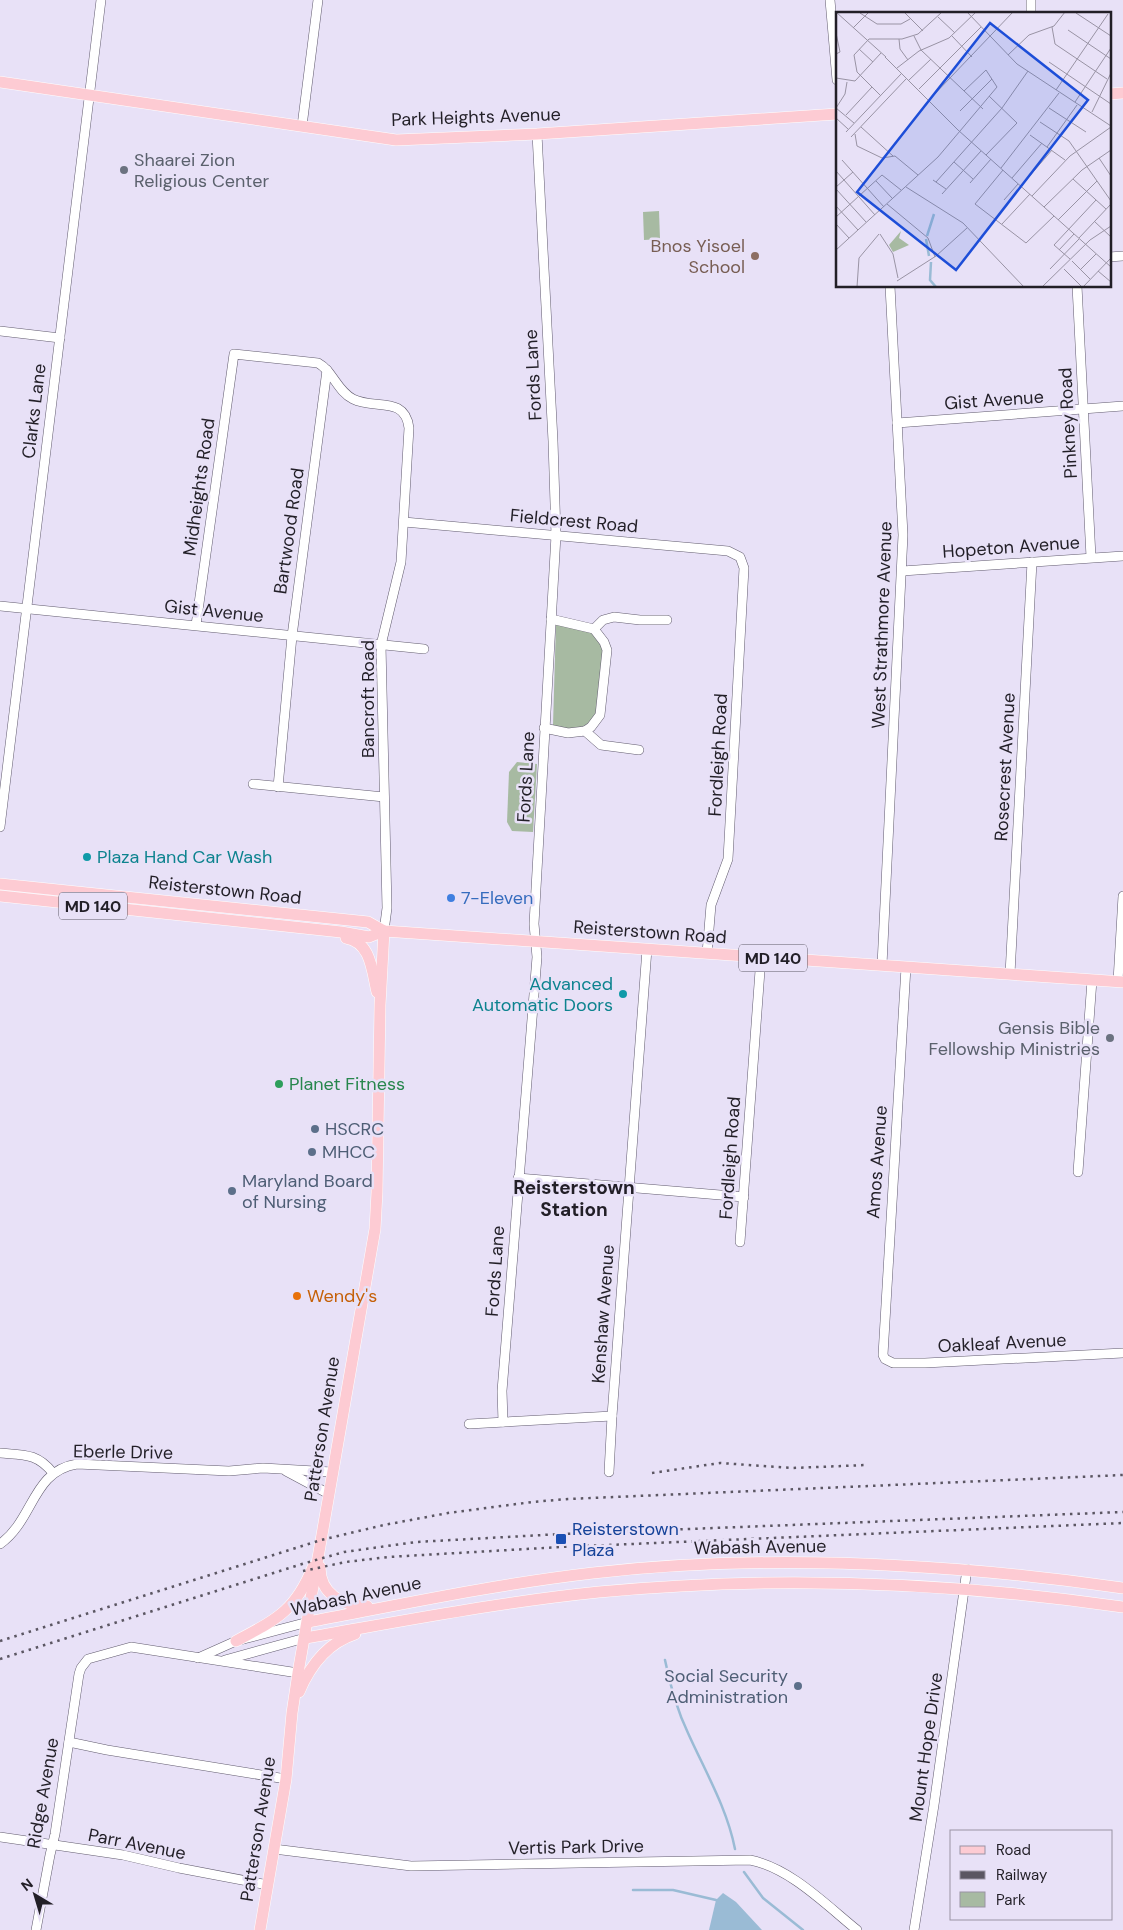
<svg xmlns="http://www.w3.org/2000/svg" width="1123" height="1930" viewBox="0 0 1123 1930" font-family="'DM Sans',sans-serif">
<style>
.green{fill:#a7baa2}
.water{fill:#9abbd5}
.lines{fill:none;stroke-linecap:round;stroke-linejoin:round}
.stream{stroke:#9abbd5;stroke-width:2.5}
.minor-casing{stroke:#625c6f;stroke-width:10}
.major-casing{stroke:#fff;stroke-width:12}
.minor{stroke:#fff;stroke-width:9}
.major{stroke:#fdcbd3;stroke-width:11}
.rail{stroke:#5b5662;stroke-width:2.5;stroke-dasharray:2.5 5;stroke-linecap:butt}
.worship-dot{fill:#6b7280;stroke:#e8e1f7;stroke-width:2}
.education-dot{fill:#8d6e63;stroke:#e8e1f7;stroke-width:2}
.culture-dot{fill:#0f9aa8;stroke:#e8e1f7;stroke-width:2}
.shop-dot{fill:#3f7fe0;stroke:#e8e1f7;stroke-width:2}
.leisure-dot{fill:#2e9e5b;stroke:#e8e1f7;stroke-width:2}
.service-dot{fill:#5c6f8a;stroke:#e8e1f7;stroke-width:2}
.food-dot{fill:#e8710a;stroke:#e8e1f7;stroke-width:2}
.transit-dot{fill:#1a4fb4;stroke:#e8e1f7;stroke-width:2}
.labels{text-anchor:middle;stroke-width:5;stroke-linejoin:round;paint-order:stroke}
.shield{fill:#e8e1f7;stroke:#5d5965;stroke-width:1}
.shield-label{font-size:16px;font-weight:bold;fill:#221f27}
.street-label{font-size:18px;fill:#221f27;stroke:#e8e1f7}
.worship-label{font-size:18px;fill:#5b616d;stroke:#e8e1f7;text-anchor:start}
.education-label{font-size:18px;fill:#785e54;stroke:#e8e1f7;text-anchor:end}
.culture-label{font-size:18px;fill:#0d838f;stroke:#e8e1f7;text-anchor:start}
.shop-label{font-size:18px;fill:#366cbe;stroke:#e8e1f7;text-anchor:start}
.leisure-label{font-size:18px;fill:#27864d;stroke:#e8e1f7;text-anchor:start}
.service-label{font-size:18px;fill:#4e5e75;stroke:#e8e1f7;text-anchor:start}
.food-label{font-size:18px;fill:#c56008;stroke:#e8e1f7;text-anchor:start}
.transit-label{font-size:18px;fill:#164399;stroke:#e8e1f7;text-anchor:start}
.neighbourhood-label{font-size:19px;font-weight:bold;fill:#221f27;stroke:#e8e1f7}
.inset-river{fill:none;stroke:#9abbd5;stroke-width:2.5}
.inset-road{fill:none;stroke:#9993a4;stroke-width:1}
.view{fill:#1d4ed8;fill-opacity:0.15;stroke:#1d4ed8;stroke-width:2.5}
.inset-edge{fill:none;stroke:#221f27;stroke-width:2.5}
</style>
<rect width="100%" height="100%" fill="#e8e1f7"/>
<g class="green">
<path d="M659,211L660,239L644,240L643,212Z"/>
<path d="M556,622C569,625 587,627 597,636C609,649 598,700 596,717C583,729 569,735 553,725Z"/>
<path d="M517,762L537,764L533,832L512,831L507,822L509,772Z"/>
</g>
<path class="water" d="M723,1893L736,1902L762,1930H709L716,1900Z"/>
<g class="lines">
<g class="stream">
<path d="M665,1660C670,1685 677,1710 688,1733C705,1771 727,1808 735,1849"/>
<path d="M744,1872L763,1898L803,1930"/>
<path d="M633,1890H673L716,1900"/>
</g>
<g class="minor-casing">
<g id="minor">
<path d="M830,0L837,80"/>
<path d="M1031,0V14"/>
<path d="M302,126L318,0"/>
<path d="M1109,257L1123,256"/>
<path d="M1077,286L1091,557"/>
<path d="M0,331L60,338"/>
<path d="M897,423L1123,406"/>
<path d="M404,522L728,551L740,557L744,568L728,859L711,905L707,953"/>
<path d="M902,571L1123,556"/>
<path d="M0,606L424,649"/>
<path d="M551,619L594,629L603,620L614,617L640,620H667"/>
<path d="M196,625L234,354L318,363C333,371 337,391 353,399C374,410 405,395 409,428L401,562L381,645L387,908L384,931"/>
<path d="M544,728L568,733L585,731L601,745L639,750"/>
<path d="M585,731L591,727L600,715L607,650L604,642L594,629"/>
<path d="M253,784L384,797"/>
<path d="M278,787L292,636L327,370"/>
<path d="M0,827L101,0"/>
<path d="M882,965L903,535L890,286"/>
<path d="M906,967L883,1355L885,1359L893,1363H925L1123,1353"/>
<path d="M1010,974L1032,562"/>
<path d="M1118,981L1123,896"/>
<path d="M1078,1172L1092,980"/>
<path d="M518,1178L744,1197"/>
<path d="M740,1242L761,957"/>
<path d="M503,1422L502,1391L537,957L534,924L556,535L553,441L537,134"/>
<path d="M469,1424L612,1416"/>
<path d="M0,1453C24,1455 37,1453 53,1473"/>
<path d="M286,1471L329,1494"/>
<path d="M609,1472L612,1416L647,949"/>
<path d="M0,1544C34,1520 32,1471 77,1464L229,1471L263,1468L332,1472"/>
<path d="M198,1658L236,1641L308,1622"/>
<path d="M225,1660L305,1638"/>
<path d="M69,1742L107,1750L286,1779"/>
<path d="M0,1837L123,1855L179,1868L268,1885"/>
<path d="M274,1849L411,1866L750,1860C790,1868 825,1904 857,1930"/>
<path d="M36,1930L50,1855L55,1834L79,1674L81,1668L88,1659L131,1647L298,1673"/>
<path d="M914,1930L934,1805L967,1569"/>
</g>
</g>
<g class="major-casing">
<g id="major">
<path d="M0,82L396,140L537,134L837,114"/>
<path d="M1109,94L1123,93"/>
<path d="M0,884L368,922L384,931L1123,982"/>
<path d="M0,896L341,932L369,937L384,931"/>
<path d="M346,938C371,942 372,971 377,992"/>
<path d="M320,1567C320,1594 342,1606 367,1606"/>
<path d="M308,1622C403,1604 497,1584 593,1573C769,1553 948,1563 1123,1588"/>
<path d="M305,1638C403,1621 500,1602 599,1592C774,1575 950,1582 1123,1607"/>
<path d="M236,1641C277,1619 295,1611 313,1567"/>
<path d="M299,1692C310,1666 327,1643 355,1634"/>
<path d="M260,1930L286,1779L292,1713L298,1673L375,1229L377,1192L380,1005L384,931"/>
</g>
</g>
<use href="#minor" class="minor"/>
<use href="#major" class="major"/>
<g class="rail">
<path d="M652,1473L720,1463L793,1468L866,1465"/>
<path d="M303,1571L346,1562L388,1557L561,1547L1123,1523"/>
<path d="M0,1641L321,1540L384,1525L448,1513L532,1502L568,1499L1123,1475"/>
<path d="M0,1659L302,1564L344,1552L416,1542L561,1534L1123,1512"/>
</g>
</g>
<g class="worship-dot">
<circle cx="124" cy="170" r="5"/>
<circle cx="1110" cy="1038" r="5"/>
</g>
<circle class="education-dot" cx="755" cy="256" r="5"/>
<g class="culture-dot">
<circle cx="87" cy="857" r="5"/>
<circle cx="623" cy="994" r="5"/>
</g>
<circle class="shop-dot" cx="451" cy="898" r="5"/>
<circle class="leisure-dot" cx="279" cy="1084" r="5"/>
<g class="service-dot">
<circle cx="315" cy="1129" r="5"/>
<circle cx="312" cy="1152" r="5"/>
<circle cx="232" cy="1191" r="5"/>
<circle cx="798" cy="1686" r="5"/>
</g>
<circle class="food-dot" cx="297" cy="1296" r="5"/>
<rect class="transit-dot" x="555" y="1533" width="12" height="12" rx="2.5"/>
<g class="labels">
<g class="shield">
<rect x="59" y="892.5" width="68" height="27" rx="4"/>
<rect x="739" y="944.5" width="68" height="27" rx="4"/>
</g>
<g class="shield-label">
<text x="93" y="912">MD 140</text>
<text x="773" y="964">MD 140</text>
</g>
<g class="street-label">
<text transform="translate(476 117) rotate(-2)" y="6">Park Heights Avenue</text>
<text transform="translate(533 375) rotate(-93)" y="6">Fords Lane</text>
<text transform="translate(994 400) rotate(-4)" y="6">Gist Avenue</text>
<text transform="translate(34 411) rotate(-83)" y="6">Clarks Lane</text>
<text transform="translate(1068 423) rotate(-93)" y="6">Pinkney Road</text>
<text transform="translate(199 487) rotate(-82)" y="6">Midheights Road</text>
<text transform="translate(574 521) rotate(5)" y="6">Fieldcrest Road</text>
<text transform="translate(289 531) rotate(-82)" y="6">Bartwood Road</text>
<text transform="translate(1011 547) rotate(-4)" y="6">Hopeton Avenue</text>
<text transform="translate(214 611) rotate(6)" y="6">Gist Avenue</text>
<text transform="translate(882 625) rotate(-88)" y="6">West Strathmore Avenue</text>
<text transform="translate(368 699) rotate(-90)" y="6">Bancroft Road</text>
<text transform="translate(718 755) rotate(-87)" y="6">Fordleigh Road</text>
<text transform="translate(1005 767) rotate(-87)" y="6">Rosecrest Avenue</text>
<text transform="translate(526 777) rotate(-87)" y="6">Fords Lane</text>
<text transform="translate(225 890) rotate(6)" y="6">Reisterstown Road</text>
<text transform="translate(650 932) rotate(4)" y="6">Reisterstown Road</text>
<text transform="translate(730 1158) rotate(-86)" y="6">Fordleigh Road</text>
<text transform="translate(877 1162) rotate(-86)" y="6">Amos Avenue</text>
<text transform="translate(495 1271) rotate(-86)" y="6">Fords Lane</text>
<text transform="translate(603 1314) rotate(-86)" y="6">Kenshaw Avenue</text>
<text transform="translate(1002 1343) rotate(-3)" y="6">Oakleaf Avenue</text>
<text transform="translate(322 1429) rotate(-81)" y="6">Patterson Avenue</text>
<text transform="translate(123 1452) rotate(1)" y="6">Eberle Drive</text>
<text transform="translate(760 1547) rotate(-1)" y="6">Wabash Avenue</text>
<text transform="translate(356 1596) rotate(-12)" y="6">Wabash Avenue</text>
<text transform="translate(926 1747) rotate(-82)" y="6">Mount Hope Drive</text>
<text transform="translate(43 1793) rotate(-80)" y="6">Ridge Avenue</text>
<text transform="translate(258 1829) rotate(-81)" y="6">Patterson Avenue</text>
<text transform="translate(137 1844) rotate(11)" y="6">Parr Avenue</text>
<text transform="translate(576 1847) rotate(-1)" y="6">Vertis Park Drive</text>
</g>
<g class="worship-label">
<text x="134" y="166">Shaarei Zion<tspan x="134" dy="21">Religious Center</tspan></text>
<text x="1100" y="1034" text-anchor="end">Gensis Bible<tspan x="1100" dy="21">Fellowship Ministries</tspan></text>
</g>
<g class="education-label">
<text x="745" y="252">Bnos Yisoel<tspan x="745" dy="21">School</tspan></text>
</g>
<g class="culture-label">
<text x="97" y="863">Plaza Hand Car Wash</text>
<text x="613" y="990" text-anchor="end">Advanced<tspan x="613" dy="21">Automatic Doors</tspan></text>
</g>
<g class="shop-label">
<text x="461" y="904">7-Eleven</text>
</g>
<g class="leisure-label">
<text x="289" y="1090">Planet Fitness</text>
</g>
<g class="service-label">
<text x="325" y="1135">HSCRC</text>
<text x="322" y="1158">MHCC</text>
<text x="242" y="1187">Maryland Board<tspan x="242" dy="21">of Nursing</tspan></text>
<text x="788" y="1682" text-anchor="end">Social Security<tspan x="788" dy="21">Administration</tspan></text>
</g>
<g class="food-label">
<text x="307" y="1302">Wendy's</text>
</g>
<g class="transit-label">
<text x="572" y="1535">Reisterstown<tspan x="572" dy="21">Plaza</tspan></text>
</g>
<g class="neighbourhood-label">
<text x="574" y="1194">Reisterstown<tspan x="574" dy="22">Station</tspan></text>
</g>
</g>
<g transform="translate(836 12)">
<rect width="275" height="275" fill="#e8e1f7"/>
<path d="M65,219L63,226L73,233L57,240L53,233Z" fill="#a7baa2"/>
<path class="inset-river" d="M91,224L98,202M90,227L93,244M95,250L94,268L100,275"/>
<path class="inset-road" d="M0,0L50,45M68,0L87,19M131,0L181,52L275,114M24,1L41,12H65L74,7M240,1L275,24M102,5L119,21M216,15L219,32L271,67M17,16L33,0M232,18L275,47M0,21L4,40L0,42M78,24L85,38L147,97M116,24L136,45M63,27L64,37L72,48M23,37L37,50M172,43L193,23L218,14L229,0M49,45L122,118L275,255M213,50L275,92M61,56L83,39L113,26L140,0M0,66L19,69L45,41M73,68L95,47M83,77L145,15M220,78L272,2M45,84L21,60L18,43L33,27H66L82,22L106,0M92,89L177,0M239,90L275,36M0,96L9,82L11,70M0,96L18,111M213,96L250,120M124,99L156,67M256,100L275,61M10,103L36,75M0,106L12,117M204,110L233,129L275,189M25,115L57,144M124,119L161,75L150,58L128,79M10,120L65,62M19,122L21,134L46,146L59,144L82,163M194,123L229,148M15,125L70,67M211,135L241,93M150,143L181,111L153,84M263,146L275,164M6,148L48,195M118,150L137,167M165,156L223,81M167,158L139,192L190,231L218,204M0,159L39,203M176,166L206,131M237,167L270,197M97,168L110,177M40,169L56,186M100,170L166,96L192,59M134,171L155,147M185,174L216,138M0,175L17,160M70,175L127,211L188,275M0,177L30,210M106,182L145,139M196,184L234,144L275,115M168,188L182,172M51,192L92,226L99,245M0,194L22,218M208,195L246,158L275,138M0,205L46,163L65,178M222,208L261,169M258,209L275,225M0,212L13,226M166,212L194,182M44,222L57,242L62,266M243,226L275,192M0,238L102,145L124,119M223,238L238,222M234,247L218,233L260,188M236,249L254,267M214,257L243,227M228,257L246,275M244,258L260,242M262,259L275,270M61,269L100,244L131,216M21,275L23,246L43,222M206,275L254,228L275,214M247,275L275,246"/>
<path class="view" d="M154,11L252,88L120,258L21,180Z"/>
<rect width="275" height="275" class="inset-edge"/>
</g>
<rect x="950" y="1830" width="162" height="90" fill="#e8e1f7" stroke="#9993a4"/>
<rect x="960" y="1846" width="25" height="8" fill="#fdcbd3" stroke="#9993a4"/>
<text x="996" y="1855" font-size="15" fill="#221f27">Road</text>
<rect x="960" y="1871" width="25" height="8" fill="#5b5662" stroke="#9993a4"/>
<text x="996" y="1880" font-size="15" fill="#221f27">Railway</text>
<rect x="960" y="1892" width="25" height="15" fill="#a7baa2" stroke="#9993a4"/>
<text x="996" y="1905" font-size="15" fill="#221f27">Park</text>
<g transform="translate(35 1895) rotate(322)" stroke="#e8e1f7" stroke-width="4" paint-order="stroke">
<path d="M0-4L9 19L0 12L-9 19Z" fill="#221f27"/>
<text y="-8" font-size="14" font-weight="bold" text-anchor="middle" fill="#221f27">N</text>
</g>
</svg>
